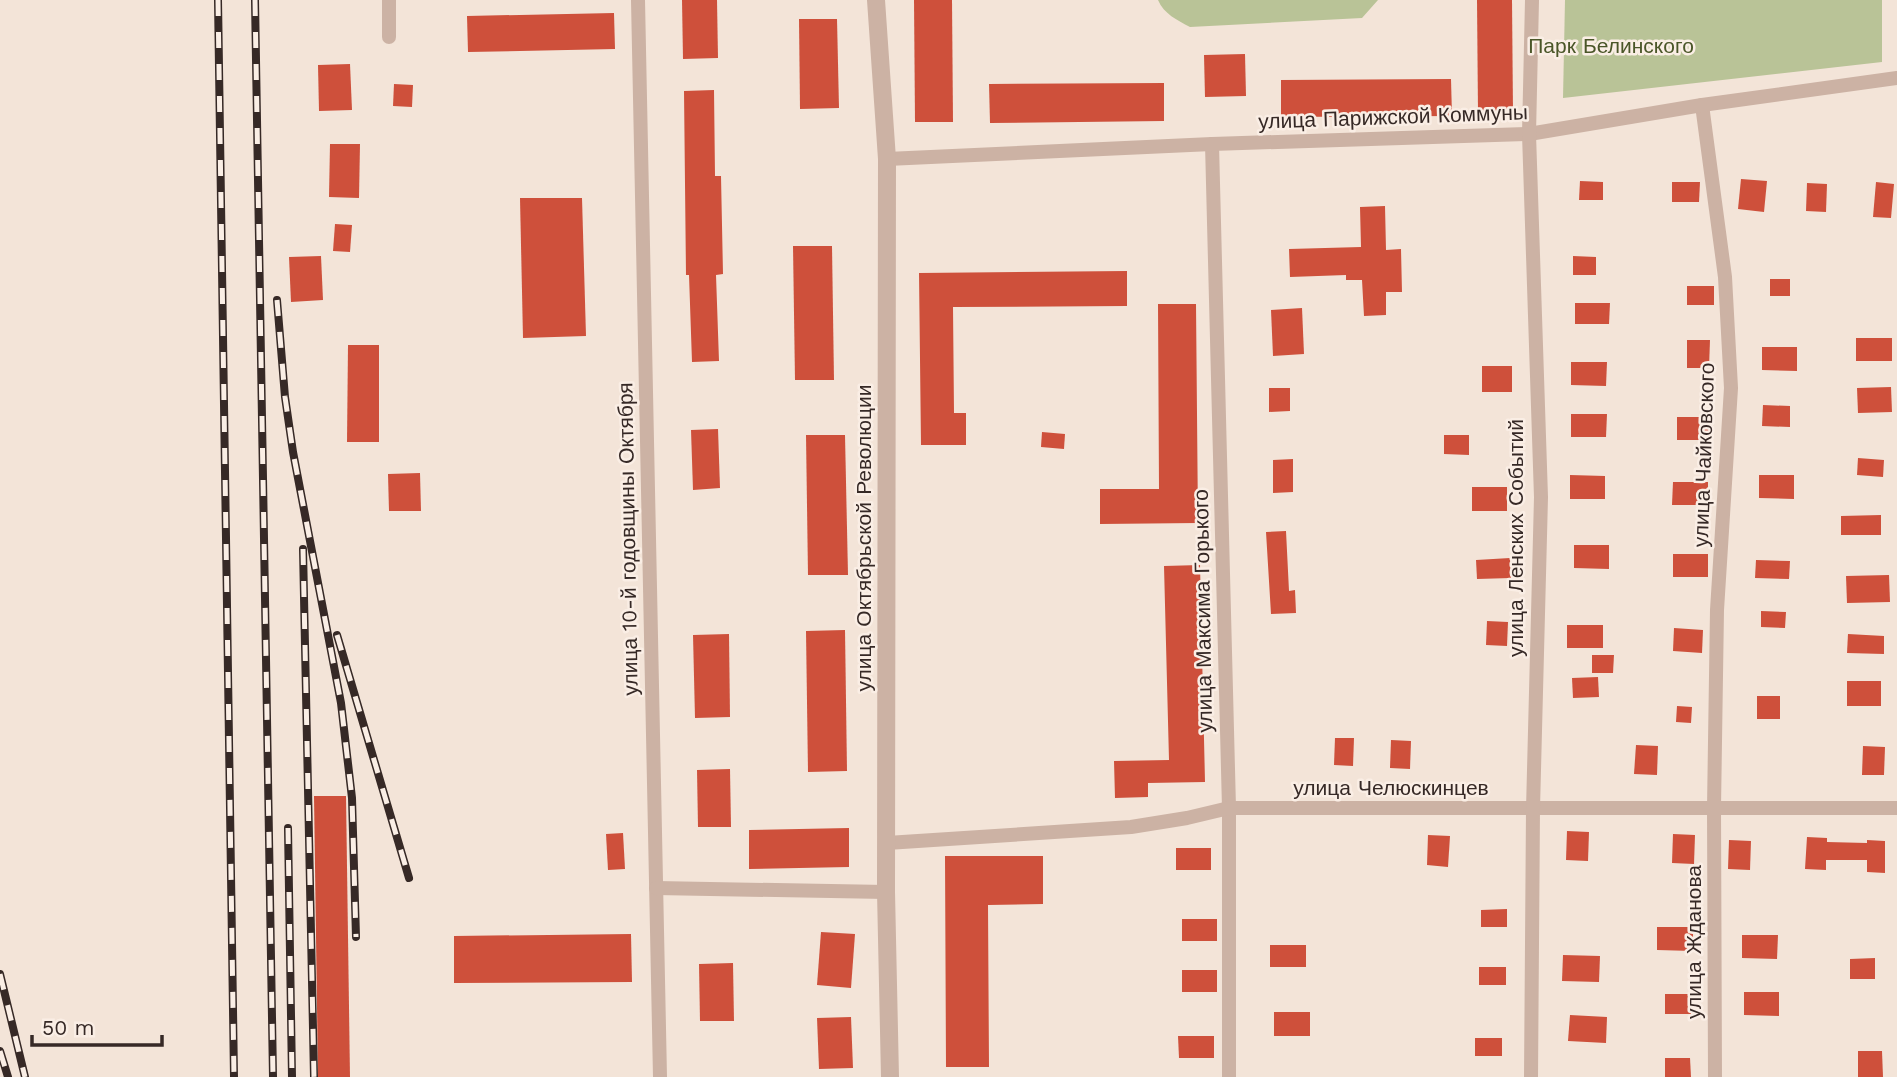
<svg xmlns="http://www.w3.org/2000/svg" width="1897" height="1077" viewBox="0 0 1897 1077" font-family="'Work Sans',sans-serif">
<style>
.green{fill:#b9c397}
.building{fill:#ce503b}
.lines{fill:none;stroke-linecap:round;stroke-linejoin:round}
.minor{stroke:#ccb2a4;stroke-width:14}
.tertiary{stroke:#ccb2a4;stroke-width:18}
.rail-casing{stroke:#362926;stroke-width:8}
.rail{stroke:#faeee5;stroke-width:5;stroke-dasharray:16;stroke-linecap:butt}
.labels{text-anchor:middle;stroke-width:5;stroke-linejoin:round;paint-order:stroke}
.park-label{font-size:21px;fill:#4a5628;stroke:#faeee5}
.street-label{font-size:21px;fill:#362926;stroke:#faeee5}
</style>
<rect width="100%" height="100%" fill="#f3e4d8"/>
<g class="green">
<path d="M1158,0H1378L1362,18L1190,27C1177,20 1164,14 1158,0Z"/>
<path d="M1565,0H1882V62L1563,98Z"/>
</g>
<g class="building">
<path d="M682,0H717L718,58L683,59Z"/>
<path d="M914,0H952L953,122H915Z"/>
<path d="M1477,0H1512L1513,113H1478Z"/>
<path d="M614,13L615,49L468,52L467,16Z"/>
<path d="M799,19H837L839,108L800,109Z"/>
<path d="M1245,54L1246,96L1205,97L1204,55Z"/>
<path d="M350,64L352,110L319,111L318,65Z"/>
<path d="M1451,79L1452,116L1281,117V80Z"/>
<path d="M1164,83V121L990,123L989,84Z"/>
<path d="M394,84L413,85L412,107L393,106Z"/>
<path d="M714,90L715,176H721L723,274L716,275L719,361L692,362L689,275H686L684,91Z"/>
<path d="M330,144H360L359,198L329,197Z"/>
<path d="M1741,179L1767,181L1764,212L1738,209Z"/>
<path d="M1580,181L1603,182V200H1579Z"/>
<path d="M1672,182H1700L1699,202H1672Z"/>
<path d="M1876,182L1894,184L1891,218L1873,217Z"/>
<path d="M1807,183L1827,184L1826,212L1806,211Z"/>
<path d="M520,198H582L586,336L523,338Z"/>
<path d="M1385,206L1386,250L1401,249L1402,292H1386V315L1364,316L1362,280H1346V275L1290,277L1289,249L1361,247L1360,207Z"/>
<path d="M335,224L352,225L350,252L333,251Z"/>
<path d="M793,246H832L834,380H795Z"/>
<path d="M321,256L323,300L291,302L289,257Z"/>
<path d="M1573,256L1596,257V275H1573Z"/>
<path d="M1127,271V306L953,307L954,413H966V445H921L919,273Z"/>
<rect x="1770" y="279" width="20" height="17"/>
<rect x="1687" y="286" width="27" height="19"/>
<path d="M1575,303H1610L1609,324H1575Z"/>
<path d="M1158,304H1196L1198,523L1100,524V489H1159Z"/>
<path d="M1302,308L1304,354L1273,356L1271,310Z"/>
<rect x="1856" y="338" width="36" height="23"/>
<path d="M1687,340H1710L1709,368H1687Z"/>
<path d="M348,345H379V442H347Z"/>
<path d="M1762,347H1797V371L1762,370Z"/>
<path d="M1571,362H1607L1606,386L1571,385Z"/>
<rect x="1482" y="366" width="30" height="26"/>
<path d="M1891,387L1892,412L1858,413L1857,388Z"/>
<path d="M1269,388H1290V411L1269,412Z"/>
<path d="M1763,405L1790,406V427L1762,426Z"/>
<path d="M1571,414H1607L1606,437H1571Z"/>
<rect x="1677" y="417" width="35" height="23"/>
<path d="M718,429L720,488L693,490L691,430Z"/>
<path d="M1042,432L1065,434L1064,449L1041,447Z"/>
<path d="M806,435H845L848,575H808Z"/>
<path d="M1444,435H1469V455L1444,454Z"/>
<path d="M1858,458L1884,460L1883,477L1857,475Z"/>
<path d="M1293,459V492L1273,493V460Z"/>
<path d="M420,473L421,511H389L388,474Z"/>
<path d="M1570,475L1605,476V499H1570Z"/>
<path d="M1759,475H1794V499L1759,498Z"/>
<path d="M1673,482H1708V505H1672Z"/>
<rect x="1472" y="487" width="35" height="24"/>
<path d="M1881,515V535H1841V516Z"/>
<path d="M1286,531L1289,591L1295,590L1296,613L1271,614L1266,532Z"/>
<path d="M1574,545H1609V569L1574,568Z"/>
<rect x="1673" y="554" width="35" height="23"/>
<path d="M1510,558L1511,578L1477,579L1476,560Z"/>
<path d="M1756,560L1790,561L1789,579L1755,578Z"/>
<path d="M1200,565L1205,782L1148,783V797L1115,798L1114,761L1169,760L1164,566Z"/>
<path d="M1889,575L1890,602L1847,603L1846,576Z"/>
<path d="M1761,611L1786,612L1785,628L1761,627Z"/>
<path d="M1487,621L1508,622L1507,646L1486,645Z"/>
<rect x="1567" y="625" width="36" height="23"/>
<path d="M1674,628L1703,630L1702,653L1673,651Z"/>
<path d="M845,630L847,771L808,772L806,631Z"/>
<path d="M729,634L730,717L695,718L693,635Z"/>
<path d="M1848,634L1884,636V654L1847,653Z"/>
<path d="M1592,655H1614L1613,673H1592Z"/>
<path d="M1598,677L1599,697L1573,698L1572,678Z"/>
<rect x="1847" y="681" width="34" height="25"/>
<rect x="1757" y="696" width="23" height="23"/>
<path d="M1677,706L1692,707L1691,723L1676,722Z"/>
<path d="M1335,738H1354L1353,766L1334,765Z"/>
<path d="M1391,740L1411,741L1410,769L1390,768Z"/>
<path d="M1636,745L1658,746L1657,775L1634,774Z"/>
<path d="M1863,746L1885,747L1884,775H1862Z"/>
<path d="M730,769L731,827H698L697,770Z"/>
<path d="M314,796H346L350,1077H318Z"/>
<path d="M849,828V867L749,869V830Z"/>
<path d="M1567,831L1589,832L1588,861L1566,860Z"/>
<path d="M623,833L625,869L608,870L606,834Z"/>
<path d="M1673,834L1695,835L1694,864L1672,863Z"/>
<path d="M1428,835L1450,836L1448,867L1427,865Z"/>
<path d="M1807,837L1827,838V842L1867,843V840L1885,841V873L1867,872V860H1826V870L1805,869Z"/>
<path d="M1729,840L1751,841L1750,870L1728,869Z"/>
<rect x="1176" y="848" width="35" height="22"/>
<path d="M945,856H1043V904L988,905L989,1067H946Z"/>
<path d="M1507,909V927H1481V910Z"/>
<rect x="1182" y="919" width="35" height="22"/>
<path d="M1657,927H1693V951L1657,950Z"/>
<path d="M821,932L855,934L851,988L817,985Z"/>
<path d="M631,934L632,982L454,983V936Z"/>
<path d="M1742,935H1778L1777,959L1742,958Z"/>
<rect x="1270" y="945" width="36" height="22"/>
<path d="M1563,955L1600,956L1599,982L1562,981Z"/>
<path d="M1875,958V979H1850V959Z"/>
<path d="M733,963L734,1021H700L699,964Z"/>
<rect x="1479" y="967" width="27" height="18"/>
<rect x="1182" y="970" width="35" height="22"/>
<path d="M1744,992H1779V1016L1744,1015Z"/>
<path d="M1665,994H1690L1691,1014H1665Z"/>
<rect x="1274" y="1012" width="36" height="24"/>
<path d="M1570,1015L1607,1017L1606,1043L1568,1041Z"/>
<path d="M851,1017L853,1068L819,1069L817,1018Z"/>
<path d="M1178,1036H1214V1058H1179Z"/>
<rect x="1475" y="1038" width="27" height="18"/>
<path d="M1858,1051H1882L1883,1077H1858Z"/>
<path d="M1665,1058H1690L1691,1077H1665Z"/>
</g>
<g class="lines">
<g class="minor">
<path d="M638,0L660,1077"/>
<path d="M389,37V0"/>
<path d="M1702,105L1725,277L1731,388L1717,610L1714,808L1715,1077"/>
<path d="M1212,144L1229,808V1077"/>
<path d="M887,159L1212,144L1529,134L1702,105L1897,78"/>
<path d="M887,843L1131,827L1187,818L1229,808H1897"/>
<path d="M656,888L886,892"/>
<path d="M1531,1077L1533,809L1541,497L1529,134L1532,0"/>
</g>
<path class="tertiary" d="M876,0L887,159L886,892L890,1077"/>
<g class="rail-casing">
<g id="rail">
<path d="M218,0L234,1077"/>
<path d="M255,0L273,1077"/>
<path d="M277,300L285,397L293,452L341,703L352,798L356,937"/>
<path d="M303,549L314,1077"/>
<path d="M337,635L409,878"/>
<path d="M288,828L292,1077"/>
<path d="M0,974L25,1077"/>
<path d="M0,1051L8,1077"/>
</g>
</g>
<use href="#rail" class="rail"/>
</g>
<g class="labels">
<g class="park-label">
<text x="1611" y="53">Парк Белинского</text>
</g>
<g class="street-label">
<text transform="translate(1393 117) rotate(-2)" y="7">улица Парижской Коммуны</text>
<text transform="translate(1704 455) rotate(-88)" y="7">улица Чайковского</text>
<text transform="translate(864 538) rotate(-90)" y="7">улица Октябрьской Революции</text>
<text transform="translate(1516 538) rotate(-90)" y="7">улица Ленских Событий</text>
<text transform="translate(628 539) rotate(-91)" y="7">улица 10-й годовщины Октября</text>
<text transform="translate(1203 611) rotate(-91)" y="7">улица Максима Горького</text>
<text x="1391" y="795">улица Челюскинцев</text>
<text transform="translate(1694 942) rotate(-90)" y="7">улица Жданова</text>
</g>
</g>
<path d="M32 1035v10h130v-10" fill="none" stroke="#362926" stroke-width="3.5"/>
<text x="42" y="1035" font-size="21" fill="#362926" stroke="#faeee5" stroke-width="5" paint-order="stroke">50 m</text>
</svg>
